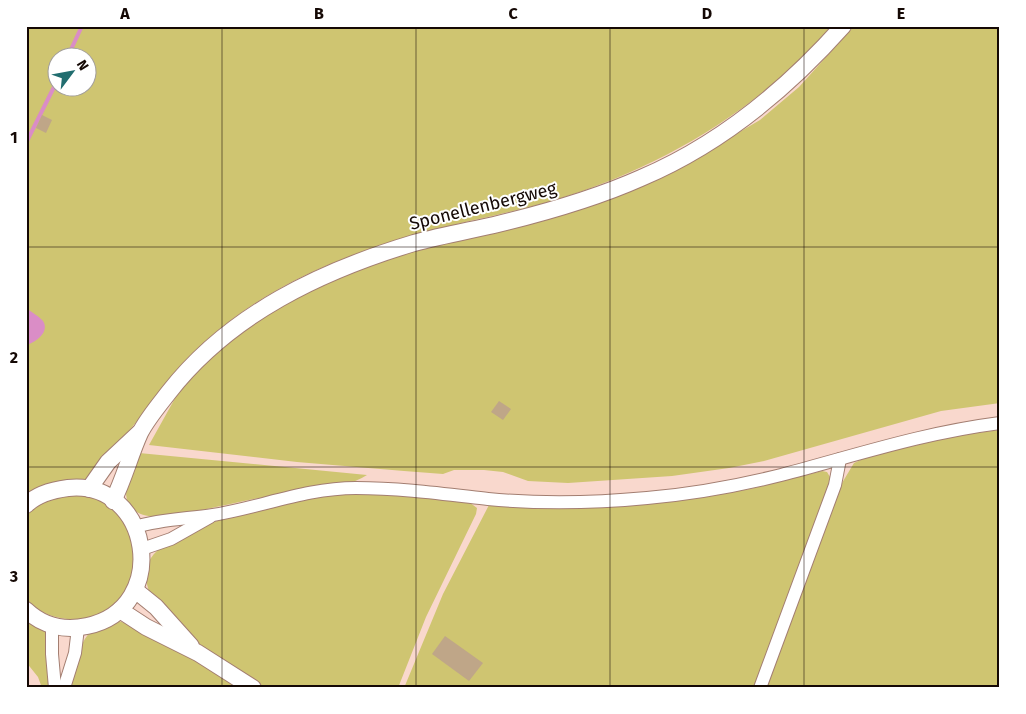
<svg xmlns="http://www.w3.org/2000/svg" width="1026" height="714" viewBox="0 0 1026 714" font-family="'Fira Sans',sans-serif">
<style>
.green{fill:#cfc571;fill-rule:evenodd}
.water{fill:#da8dc6}
.lines{fill:none;stroke-linecap:round;stroke-linejoin:round}
.stream{stroke:#da8dc6;stroke-width:4}
.building{fill:#bfa688}
.minor-casing{stroke:#a37e71;stroke-width:14}
.tertiary-casing{stroke:#a37e71;stroke-width:18}
.minor{stroke:#fff;stroke-width:12}
.tertiary{stroke:#fff;stroke-width:16}
.grid{fill:none;stroke:#150905;stroke-width:1;stroke-opacity:0.55}
.labels{text-anchor:middle;stroke-width:4;stroke-linejoin:round;paint-order:stroke}
.street-label{font-size:18px;fill:#150905;stroke:#fff}
.neatline{fill:none;stroke:#150905;stroke-width:2}
.grid-label{font-size:16px;text-anchor:middle;font-weight:bold;fill:#150905}
</style>
<rect width="100%" height="100%" fill="#f9d8cd"/>
<g class="green">
<path d="M26,26H832C758,110 664,166 558,199C509,214 458,222 409,237C362,251 314,268 272,293C239,312 206,338 180,366C167,380 156,397 144,412C126,436 105,458 86,481C65,478 43,483 26,495ZM58,58H88V88H58Z"/>
<path d="M854,26H1000V403L941,411L764,461L729,468L672,476L568,483L528,481L503,472L484,470H454L443,474L404,471L297,462L149,445L183,384L241,331L278,307L346,274L417,248L500,230L719,144L760,120L799,87Z"/>
<path d="M1000,430V688H765L839,488L854,463L869,456L961,435Z"/>
<path d="M139,453L367,475C340,492 301,490 270,496C235,502 198,513 161,516C151,517 140,516 133,509C117,495 133,468 139,453Z"/>
<path d="M822,471L827,472L830,477L829,484L755,688H404L443,594L489,505L707,496L750,489Z"/>
<path d="M346,493L387,494L469,502L477,508L476,514L426,617L398,688H266L206,650L186,633L149,591C145,581 145,567 151,558C174,522 304,497 346,493Z"/>
<path d="M52,496C64,496 80,493 91,496C102,499 114,509 121,518C129,528 131,536 133,549C143,612 72,641 26,601V513Z"/>
<path d="M26,616L44,630L47,637L50,688H42L38,677L26,662Z"/>
<path d="M116,620L139,628L252,688H70C73,674 79,640 91,632C98,626 108,624 116,620Z"/>
</g>
<path class="water" d="M26,308C31,312 39,316 43,321C50,332 36,342 27,345Z"/>
<g class="lines">
<g class="stream">
<path d="M67,58L82,26"/>
<path d="M26,143L58,79"/>
</g>
</g>
<g class="building">
<path d="M42,115L52,120L46,133L36,128Z"/>
<path d="M499,401L511,409L503,420L491,412Z"/>
<path d="M445,636L483,663L469,681L432,654Z"/>
</g>
<g class="lines">
<g class="minor-casing">
<g id="minor">
<path d="M135,527C162,519 186,519 213,515C262,507 306,488 356,488C400,488 444,494 488,499C540,504 594,503 647,498C692,494 737,486 781,475C857,455 922,433 1000,423"/>
<path d="M142,549L171,539L210,517"/>
<path d="M52,626V654L55,688"/>
<path d="M64,688L75,653L78,628"/>
<path d="M760,688L835,485L840,459"/>
</g>
</g>
<g class="tertiary-casing">
<g id="tertiary">
<path d="M89,489L108,462L139,433"/>
<path d="M113,501C124,479 130,455 140,433C147,419 159,405 169,392C230,314 321,271 414,243C440,236 467,231 494,225C544,213 594,199 641,178C721,144 786,90 843,26"/>
<path d="M26,505C37,494 52,490 68,488C151,479 172,608 87,626C65,631 43,626 26,610"/>
<path d="M135,590L156,607L191,646"/>
<path d="M120,610L146,627L198,653L253,688"/>
</g>
</g>
<use href="#minor" class="minor"/>
<use href="#tertiary" class="tertiary"/>
</g>
<path class="grid" d="M222,26V688M416,26V688M610,26V688M804,26V688M26,247H1000M26,467H1000"/>
<g class="labels">
<g class="street-label">
<text transform="translate(483 206) rotate(-14)" y="6">Sponellenbergweg</text>
</g>
</g>
<rect width="1026" height="714" fill="none" stroke="#ffffff" stroke-width="55"/>
<g transform="translate(72 72) rotate(58)"><circle r="24" fill="#ffffff" stroke="#a19d9b"/>
<path d="M0-4L9 19L0 12L-9 19Z" fill="#216d6f"/>
<text y="-8" font-size="14" font-weight="bold" text-anchor="middle" fill="#150905">N</text>
</g>
<rect x="28" y="28" width="970" height="658" class="neatline"/>
<g class="grid-label">
<text x="125" y="19">A</text>
<text x="319" y="19">B</text>
<text x="513" y="19">C</text>
<text x="707" y="19">D</text>
<text x="901" y="19">E</text>
<text x="14" y="143">1</text>
<text x="14" y="363">2</text>
<text x="14" y="582">3</text>
</g>
</svg>
